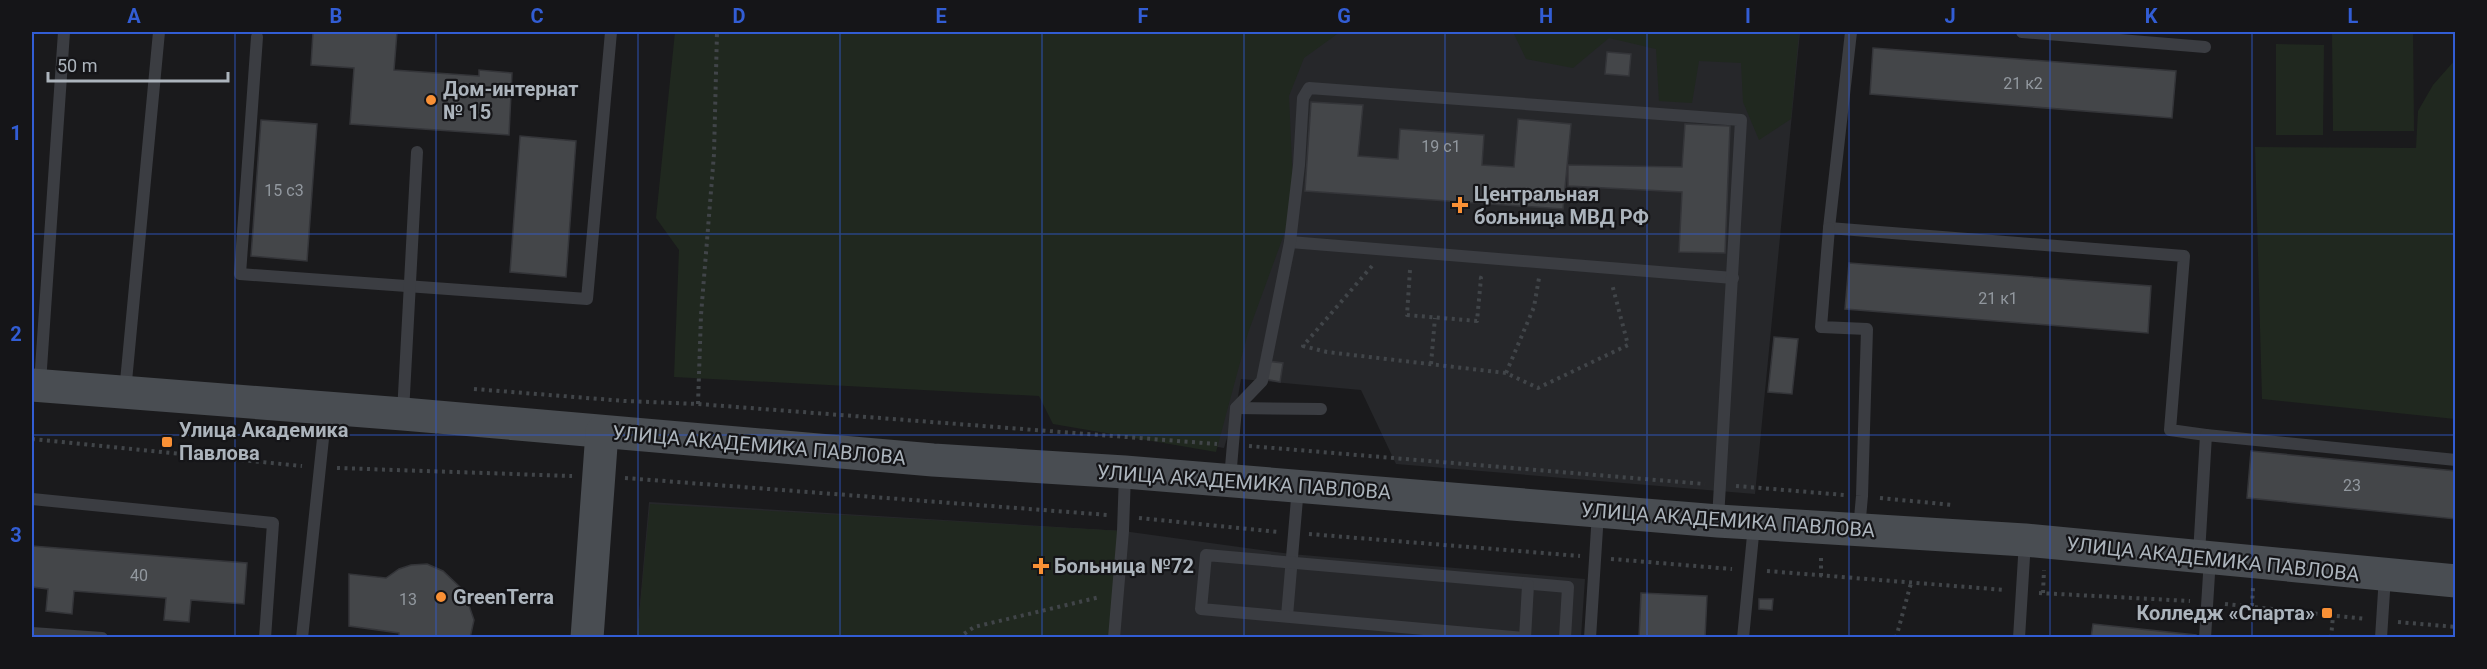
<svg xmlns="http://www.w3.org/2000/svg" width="2487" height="669" viewBox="0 0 2487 669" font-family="Roboto,sans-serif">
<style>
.built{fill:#26272a}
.green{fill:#20281f}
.building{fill:#444649;stroke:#343539;stroke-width:1.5}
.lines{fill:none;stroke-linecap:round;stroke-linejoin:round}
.path{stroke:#414549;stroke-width:4;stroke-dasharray:3 4.5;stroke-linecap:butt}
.lane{stroke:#3b3d42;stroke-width:12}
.secondary{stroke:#494d52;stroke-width:33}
.grid{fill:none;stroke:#325dd4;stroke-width:1.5;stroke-opacity:0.55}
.poi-dot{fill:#f99035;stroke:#151518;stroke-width:2}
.labels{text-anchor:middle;stroke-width:4.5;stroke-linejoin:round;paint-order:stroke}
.number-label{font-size:16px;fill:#92989f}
.poi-label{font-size:20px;font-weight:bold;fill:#acb4bc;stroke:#151518;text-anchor:start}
.street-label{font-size:20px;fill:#acb4bc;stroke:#151518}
.neatline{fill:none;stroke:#325dd4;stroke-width:2}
.grid-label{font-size:20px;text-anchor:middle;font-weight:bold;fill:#325dd4}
</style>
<rect width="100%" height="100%" fill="#1a1a1c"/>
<g class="built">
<path d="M1155,32H1800L1755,494L1396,464L1361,390L1241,379L1236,408L1224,448L1113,429Z"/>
<path d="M649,502L1123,531L1291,554L1585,579L1581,637L637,638Z"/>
</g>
<g class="green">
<path d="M675,32H1340L1304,58L1289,96L1294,207L1248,333L1216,452L1053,424L1039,396L674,377L679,250L656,218Z"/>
<path d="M1513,32H1799L1791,119L1759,140L1743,102L1741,63L1699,61L1692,103L1659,101L1656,49L1609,38L1573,68L1526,59Z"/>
<path d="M2332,32H2413L2414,131H2333Z"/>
<path d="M2276,44L2324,45L2323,135H2276Z"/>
<path d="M2455,60V419L2262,399L2255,147L2416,148L2418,111L2433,85Z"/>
<path d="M650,504L1123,531L1117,637L637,638Z"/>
</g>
<g class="building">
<path d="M313,32H397L394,70L479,76V70L512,73L509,135L350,124L354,68L311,65Z"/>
<path d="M1873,48L2176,71L2172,118L1870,94Z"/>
<path d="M1607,52L1631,54L1629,76L1605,74Z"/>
<path d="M1311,102L1363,105L1358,156L1398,159L1400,129L1484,135L1482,165L1514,167L1518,119L1571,124L1563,209L1305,191Z"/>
<path d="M261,120L317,124L307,261L251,256Z"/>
<path d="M1685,124L1730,126L1725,253L1679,252L1682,192L1568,186V165L1682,167Z"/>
<path d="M520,136L576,141L566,277L510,272Z"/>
<path d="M1849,263L2151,286L2148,333L1845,309Z"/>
<path d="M1774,337L1798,339L1792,394L1768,392Z"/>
<path d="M1267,361L1283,363L1280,382L1265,379Z"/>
<path d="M2251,451L2456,471V519L2247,498Z"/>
<path d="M32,546L247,563L244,604L191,600L189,622L164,620L166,598L74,591L72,614L46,611L48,589L32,587Z"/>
<path d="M427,564L443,571L464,591L474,620L470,638H399V633L349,626V574L386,578L399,569L411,565Z"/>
<path d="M1641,593L1707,596L1705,638H1639Z"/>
<path d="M1759,599H1773L1772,610L1759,609Z"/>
<path d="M2093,624L2196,635V638H2091Z"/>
</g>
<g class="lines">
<g class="path">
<path d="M1372,266L1303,346L1327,352L1506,373L1538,388L1628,345L1612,284"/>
<path d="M1410,270L1407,315L1477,321L1481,278L1477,277"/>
<path d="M1431,364L1435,318"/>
<path d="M1506,373L1534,307L1539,278"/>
<path d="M474,389L625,401L698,404L1217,444"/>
<path d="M698,404L701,315L714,154L717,32"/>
<path d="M32,439L302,466"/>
<path d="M1249,446L1705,484"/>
<path d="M337,468L572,476"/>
<path d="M625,478L1108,515"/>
<path d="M1736,486L1845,495"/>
<path d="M1880,498L1953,505"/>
<path d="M1139,518L1278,532"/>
<path d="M1309,534L1580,556"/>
<path d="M1611,559L1732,569"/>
<path d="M1767,571L2005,590"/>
<path d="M1821,576V554"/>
<path d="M2039,593L2190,601"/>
<path d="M2043,593L2044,570"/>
<path d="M2225,604L2366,619"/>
<path d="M2252,606L2253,588"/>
<path d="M2398,622L2456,627"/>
<path d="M958,638L974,627L1100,597"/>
<path d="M1896,638L1911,583"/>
<path d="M2331,638L2333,616"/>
</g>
<g class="lane">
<path d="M1851,32L1829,228L2184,256L2170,430L2206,435"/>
<path d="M2022,32L2205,47"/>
<path d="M257,37L240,274L587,299L611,32"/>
<path d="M1829,228L1821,327L1867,329L1862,496L1859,529"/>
<path d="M1290,242L1733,278"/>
<path d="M40,383L64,32"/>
<path d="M125,392L159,32"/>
<path d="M1236,408L1321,409"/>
<path d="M403,413L417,152"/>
<path d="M1230,479L1236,408L1262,381L1290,242L1299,165L1303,98L1309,88L1741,120L1718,519"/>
<path d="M32,499L273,523L265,638"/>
<path d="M2199,554L2206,435L2456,460"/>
<path d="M1287,616L1298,487"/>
<path d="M32,633L102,638"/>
<path d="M302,638L326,410"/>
<path d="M1114,638L1123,531L1125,474"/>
<path d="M1524,638L1201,609L1206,555L1568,587L1565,638"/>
<path d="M1525,638L1528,585"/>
<path d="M1590,638L1598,513"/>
<path d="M1743,638L1754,525"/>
<path d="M2019,638L2025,541"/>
<path d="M2205,638L2210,558"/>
<path d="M2381,638L2385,576"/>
</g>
<g class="secondary">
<path d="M32,385L403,414L933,460L1125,472L1718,521L2025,540L2456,581"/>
<path d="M587,638L602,432"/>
</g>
</g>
<path class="grid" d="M235,32V638M436,32V638M638,32V638M840,32V638M1042,32V638M1244,32V638M1445,32V638M1647,32V638M1849,32V638M2050,32V638M2252,32V638M32,234H2456M32,435H2456"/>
<g class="poi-dot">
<circle cx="431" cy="100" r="6"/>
<path d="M1457 196h6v6h6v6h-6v6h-6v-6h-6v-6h6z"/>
<rect x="161" y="436" width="12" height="12" rx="3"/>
<path d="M1038 557h6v6h6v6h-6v6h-6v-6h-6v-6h6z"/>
<circle cx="441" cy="597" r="6"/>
<rect x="2321" y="607" width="12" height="12" rx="3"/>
</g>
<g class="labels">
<g class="number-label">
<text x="2023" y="89">21 к2</text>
<text x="1441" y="152">19 с1</text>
<text x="284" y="196">15 с3</text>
<text x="1998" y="304">21 к1</text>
<text x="2352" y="491">23</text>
<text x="139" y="581">40</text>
<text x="408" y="605">13</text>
</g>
<g class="poi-label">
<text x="443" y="96">Дом-интернат<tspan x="443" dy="23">№ 15</tspan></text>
<text x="1474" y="201">Центральная<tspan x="1474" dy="23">больница МВД РФ</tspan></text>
<text x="179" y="437">Улица Академика<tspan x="179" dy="23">Павлова</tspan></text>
<text x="1054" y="573">Больница №72</text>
<text x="453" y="604">GreenTerra</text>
<text x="2315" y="620" text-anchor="end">Колледж «Спарта»</text>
</g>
<g class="street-label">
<text transform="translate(759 445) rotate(5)" y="7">УЛИЦА АКАДЕМИКА ПАВЛОВА</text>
<text transform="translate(1244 482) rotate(4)" y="7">УЛИЦА АКАДЕМИКА ПАВЛОВА</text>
<text transform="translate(1728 520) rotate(4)" y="7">УЛИЦА АКАДЕМИКА ПАВЛОВА</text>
<text transform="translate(2213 559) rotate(6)" y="7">УЛИЦА АКАДЕМИКА ПАВЛОВА</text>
</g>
</g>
<rect width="2487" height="669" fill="none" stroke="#151518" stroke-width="66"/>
<path d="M48 72v9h180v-9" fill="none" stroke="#acb4bc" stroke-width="3"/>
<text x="57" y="72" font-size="18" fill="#acb4bc" stroke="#151518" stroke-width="4.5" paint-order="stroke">50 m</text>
<rect x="33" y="33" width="2421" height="603" class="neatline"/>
<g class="grid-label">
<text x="134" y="23">A</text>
<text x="336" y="23">B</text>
<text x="537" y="23">C</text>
<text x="739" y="23">D</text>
<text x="941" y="23">E</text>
<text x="1143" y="23">F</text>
<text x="1344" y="23">G</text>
<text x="1546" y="23">H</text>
<text x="1748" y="23">I</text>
<text x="1950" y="23">J</text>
<text x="2151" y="23">K</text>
<text x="2353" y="23">L</text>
<text x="16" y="140">1</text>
<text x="16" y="341">2</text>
<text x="16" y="542">3</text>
</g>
</svg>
